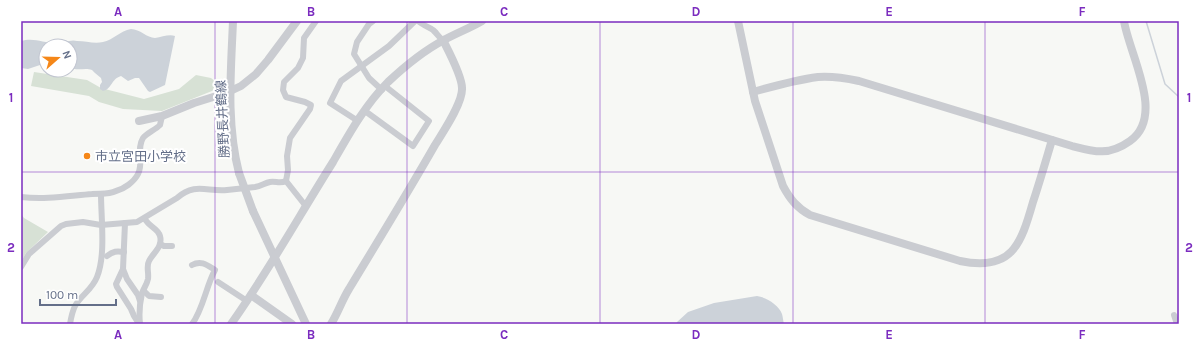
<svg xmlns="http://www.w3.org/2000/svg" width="1200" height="345" viewBox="0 0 1200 345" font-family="Karla,'Noto Sans JP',sans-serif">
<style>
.green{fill:#d7e1d5}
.water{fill:#ccd2d9}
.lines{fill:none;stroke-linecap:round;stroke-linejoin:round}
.stream{stroke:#ccd2d9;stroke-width:1.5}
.minor{stroke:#caccd1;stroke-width:6}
.tertiary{stroke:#caccd1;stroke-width:8}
.tertiary-bridge{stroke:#caccd1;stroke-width:8}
.grid{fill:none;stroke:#7b2cbf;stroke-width:1;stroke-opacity:0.55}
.poi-dot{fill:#f58718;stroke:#fff;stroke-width:1.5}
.labels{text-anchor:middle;stroke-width:4;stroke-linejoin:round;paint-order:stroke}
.street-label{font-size:13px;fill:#646f89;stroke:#fff}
.poi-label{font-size:13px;fill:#646f89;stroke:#fff;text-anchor:start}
.neatline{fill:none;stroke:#7b2cbf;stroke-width:1.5}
.grid-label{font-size:13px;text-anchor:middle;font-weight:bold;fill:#7b2cbf}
</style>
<rect width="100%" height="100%" fill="#f7f8f5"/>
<g class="green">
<path d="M34,72L87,80L101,88L144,99L179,89L196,75L211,78L222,87L162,111L123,109L99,102L89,96L31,86Z"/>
<path d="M21,214L24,218L48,232L26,253L21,262Z"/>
</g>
<g class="water">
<path d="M131,29C140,29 147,38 155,38C162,37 169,34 175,36L165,85L150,92L148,91L139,78H135L128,81L121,76C111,79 112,89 103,91L100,89V85L102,82L101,78L95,73L92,70C84,67 78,72 70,67V46H46V63L28,69L21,68V41C34,37 43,43 56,43C63,43 71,39 77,41C86,41 94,44 103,42C113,40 120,31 131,29Z"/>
<path d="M757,296C766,297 779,305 782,314C783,317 783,321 784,324H676L677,322L688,312L714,303Z"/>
</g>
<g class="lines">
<path class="stream" d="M1146,21L1165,84L1179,97"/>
<g class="minor">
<path d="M373,21L369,24L357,42L354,54L369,78L382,90"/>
<path d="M418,21C423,25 428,27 433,30C437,33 439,38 443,40"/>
<path d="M365,111L413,146L429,121L385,86"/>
<path d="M358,121L330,103L341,81L389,46L415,21"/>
<path d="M286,181L288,170L287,156L290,138L310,109L311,105L305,102L286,97L283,90L284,82L298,68L303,58L304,38L316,21"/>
<path d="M286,181L305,205"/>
<path d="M21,197C45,200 68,196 92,194C100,193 108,195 116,191C124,189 134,182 138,174C144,163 136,149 143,138C147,133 155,130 160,125L162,116"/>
<path d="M125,223L123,269L127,279L138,295L140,301"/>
<path d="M160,244L164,246H172"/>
<path d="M107,256C113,251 117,251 124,252"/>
<path d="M192,265C201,260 207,265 215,270C206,286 203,310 192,324"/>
<path d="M21,267L29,254L61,226L66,224L83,222L101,225L137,222L177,198C195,182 207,192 227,190C237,189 246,188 255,187C261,186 265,183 270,182C276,181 280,184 286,181"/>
<path d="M123,269L116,284L117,287L131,309L134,316L139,324"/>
<path d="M218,282L247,301"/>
<path d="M146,293L149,296L161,297"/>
<path d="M1174,315L1177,324"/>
<path d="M70,324C71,318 72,312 75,306C81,295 92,290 97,277C106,255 101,218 101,194"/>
<path d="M140,324C139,315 140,302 142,293C144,288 147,284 148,279C149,273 146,266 149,261C153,253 163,247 160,236C158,228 149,227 145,219"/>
</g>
<g class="tertiary">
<path d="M233,21C231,71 226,123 239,173"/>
<path d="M738,21L755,101L783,186C790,199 797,208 810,215L960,261C1012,272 1021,244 1033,202C1040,181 1046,160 1052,140"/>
<path d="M753,92C774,86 796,80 818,77C831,76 845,78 859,81L1072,146C1095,152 1109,156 1130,141C1166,116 1129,54 1124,21"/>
<path d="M139,121L162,116L194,103L226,93L241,86L256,74L268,60L297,21"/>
<path d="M253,211L306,324"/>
<path d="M251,295L292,324"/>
<path d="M231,324C268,272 299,216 333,162C349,134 365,105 388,82C404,67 425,50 444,40C457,33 470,28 482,21"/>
<path d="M331,324C338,313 342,300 349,289C378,241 407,194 435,145C443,132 463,103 462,88C462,76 449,52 443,40"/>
</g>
<path class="tertiary-bridge" d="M239,173L253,211"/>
</g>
<path class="grid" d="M215,21V324M407,21V324M600,21V324M793,21V324M985,21V324M21,172H1179"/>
<circle class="poi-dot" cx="87" cy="156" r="4"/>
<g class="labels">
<g class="street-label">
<text transform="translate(222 119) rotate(-93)" y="5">勝野長井鶴線</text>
</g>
<g class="poi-label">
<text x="95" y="161">市立宮田小学校</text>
</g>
</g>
<rect width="1200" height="345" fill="none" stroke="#ffffff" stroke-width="44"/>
<g transform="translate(58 58) rotate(70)"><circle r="19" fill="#ffffff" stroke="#c1c5d0"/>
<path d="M0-3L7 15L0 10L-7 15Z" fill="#f58718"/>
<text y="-6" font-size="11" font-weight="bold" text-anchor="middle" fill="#646f89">N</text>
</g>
<path d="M40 299v6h76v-6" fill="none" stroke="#646f89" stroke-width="2"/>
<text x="46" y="299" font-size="12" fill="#646f89" stroke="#ffffff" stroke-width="3" paint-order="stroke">100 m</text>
<rect x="22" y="22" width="1156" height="301" class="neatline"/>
<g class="grid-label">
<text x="118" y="16">A</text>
<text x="311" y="16">B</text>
<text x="504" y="16">C</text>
<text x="696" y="16">D</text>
<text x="889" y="16">E</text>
<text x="1082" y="16">F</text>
<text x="11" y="102">1</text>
<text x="1189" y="102">1</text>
<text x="11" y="252">2</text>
<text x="1189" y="252">2</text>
<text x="118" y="339">A</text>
<text x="311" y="339">B</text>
<text x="504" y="339">C</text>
<text x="696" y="339">D</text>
<text x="889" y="339">E</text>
<text x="1082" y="339">F</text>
</g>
</svg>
